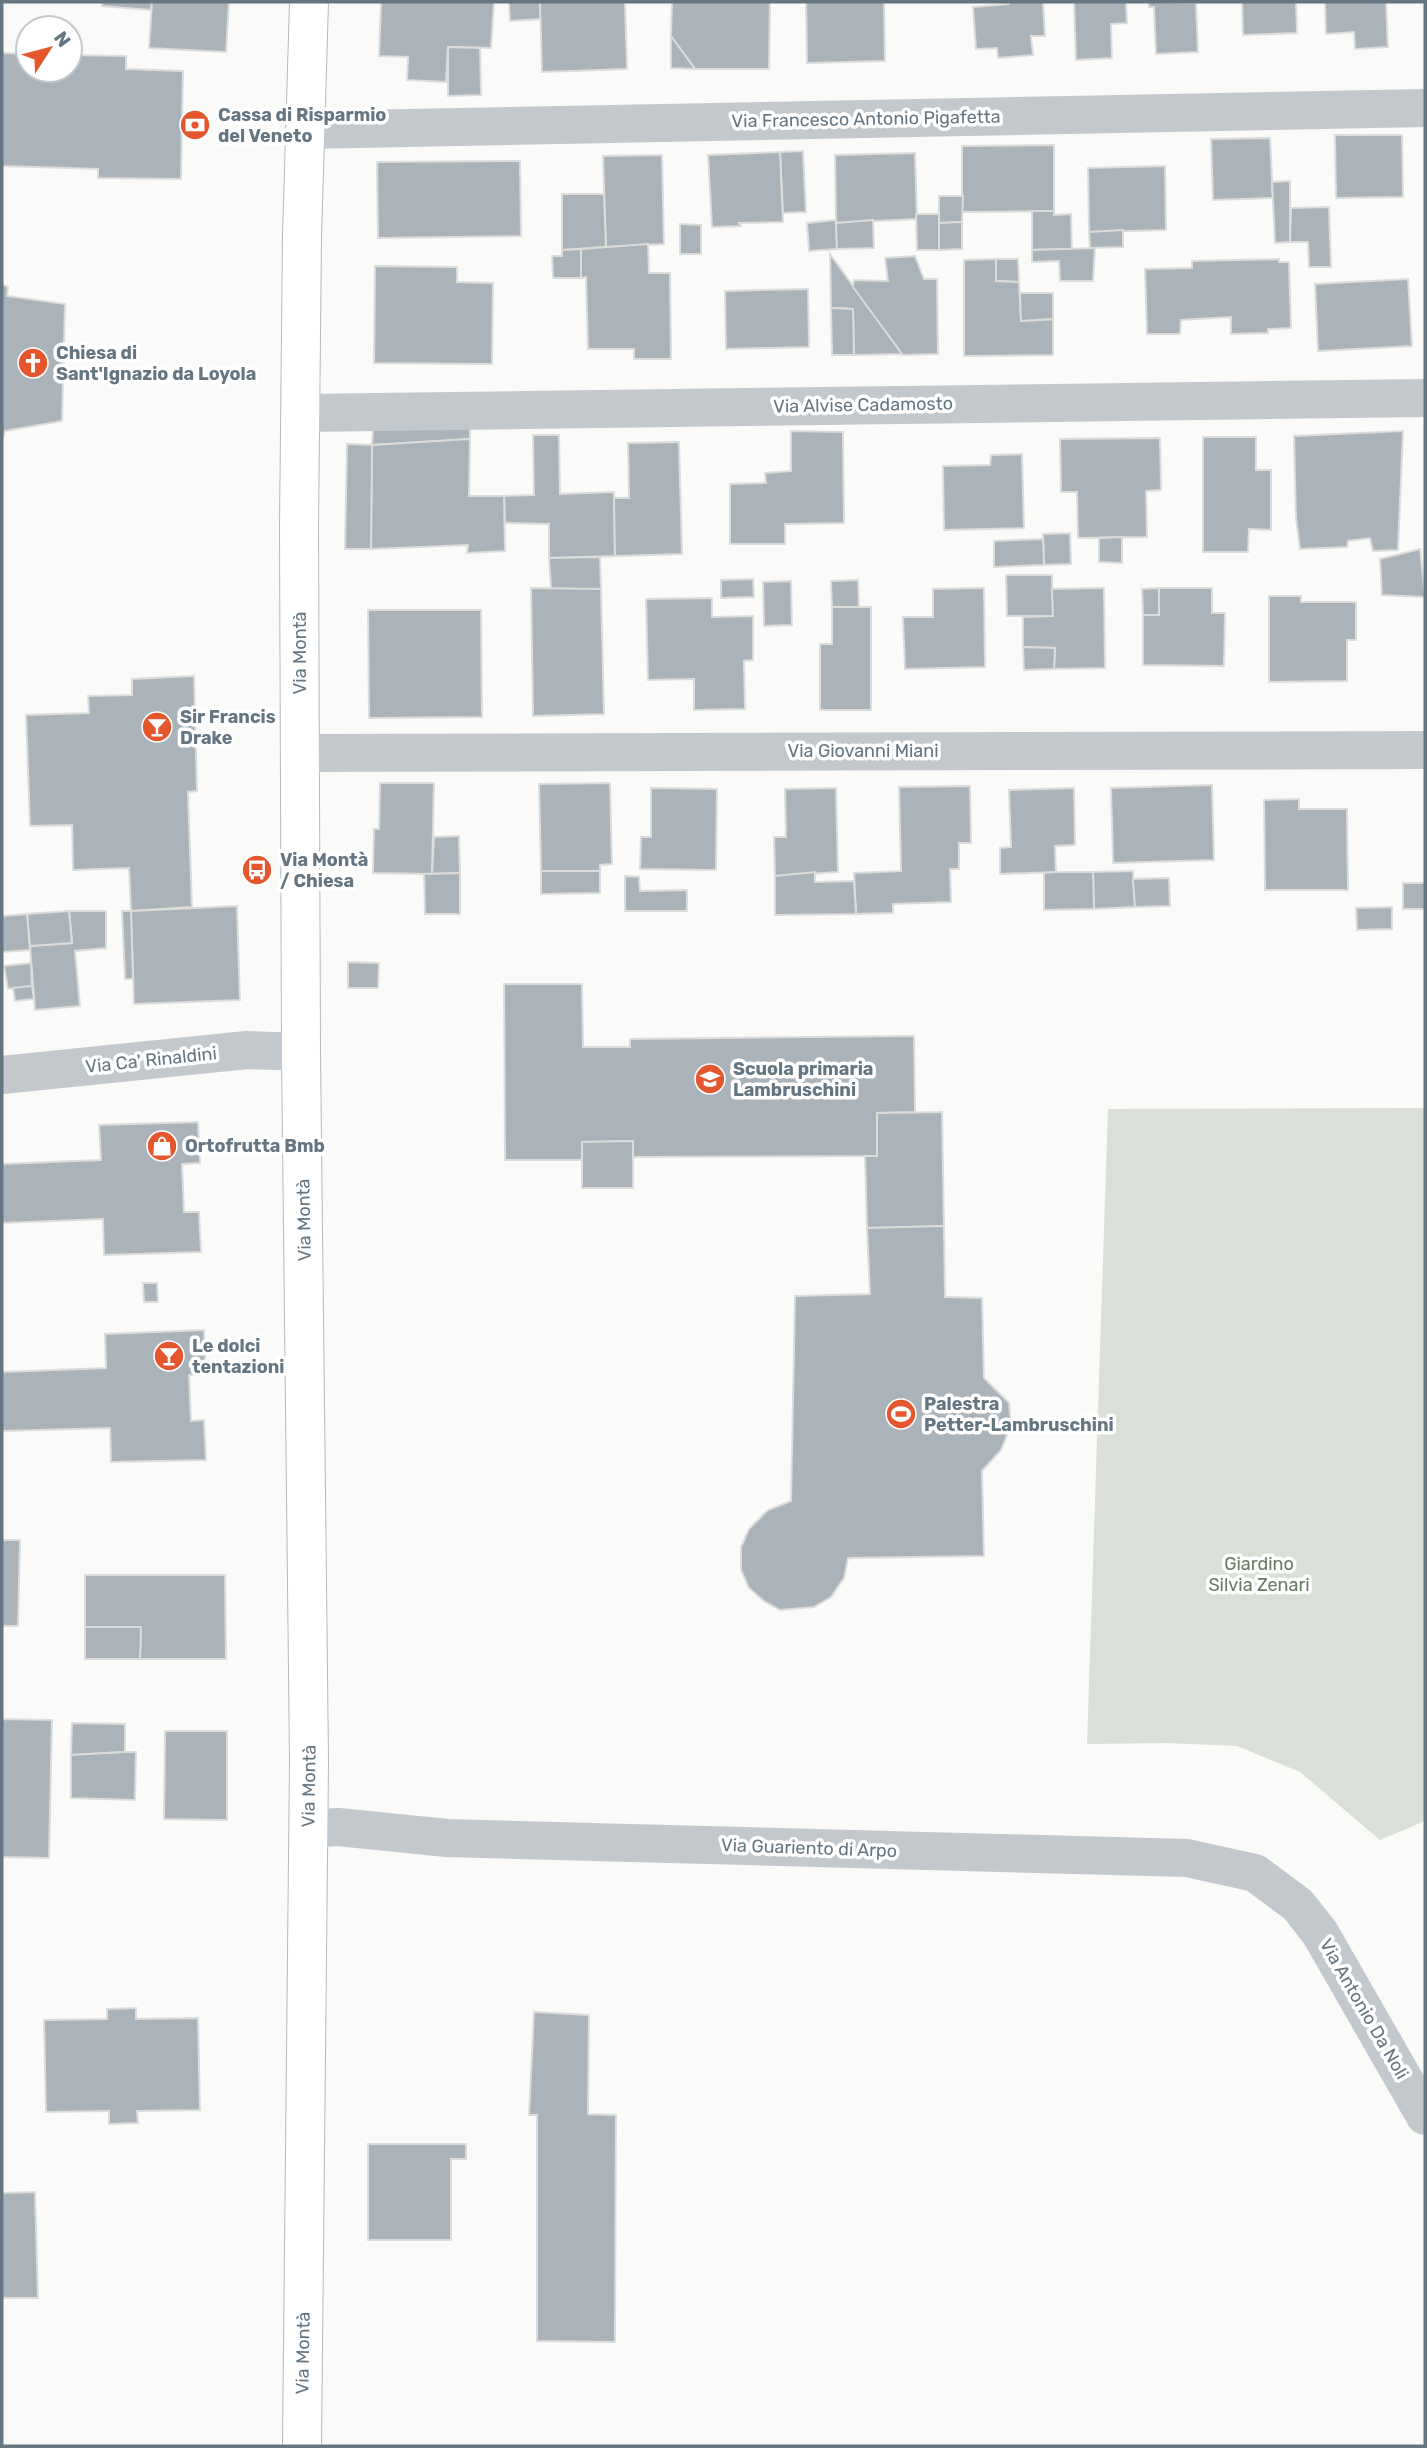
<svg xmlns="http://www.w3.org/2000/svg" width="1427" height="2448" viewBox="0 0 1427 2448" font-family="Rubik,sans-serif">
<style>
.green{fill:#dadfd7}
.building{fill:#aab3b9;stroke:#dcdcda;stroke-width:2}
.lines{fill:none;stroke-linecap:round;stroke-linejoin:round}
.major-casing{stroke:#b5babe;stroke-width:40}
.minor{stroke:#c3c8cc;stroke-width:38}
.major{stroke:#fff;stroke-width:38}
.labels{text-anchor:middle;stroke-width:7;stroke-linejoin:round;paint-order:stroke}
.poi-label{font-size:18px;font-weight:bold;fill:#657683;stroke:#fff;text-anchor:start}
.street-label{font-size:18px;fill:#657683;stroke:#fff}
.park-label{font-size:18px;fill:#687a64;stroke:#fff}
</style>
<rect width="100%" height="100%" fill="#fafaf8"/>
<path class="green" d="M1425,1108V1821L1380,1840L1300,1772L1237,1746L1167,1743L1087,1744L1108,1109Z"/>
<g class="building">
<path d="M102,2H152L151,10L102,6Z"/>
<path d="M152,2H229L226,52L149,48Z"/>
<path d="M381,2H494L491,48L448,47L446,82L407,80L408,57L379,56Z"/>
<path d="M509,2H540L541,19L510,21Z"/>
<path d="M540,2H625L627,69L542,72Z"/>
<path d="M672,2H770L769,69H695L671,36Z"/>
<path d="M806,2H884L885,61L807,63Z"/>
<path d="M1009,2H1043L1045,36H1031L1033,55L998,58L997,48L976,49L973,7L1009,4Z"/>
<path d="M1074,2H1126L1127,23L1111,24L1112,58L1076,60Z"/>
<path d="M1149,2L1196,3L1198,52L1156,54L1154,7H1149Z"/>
<path d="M1242,2H1296L1297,33L1243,35Z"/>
<path d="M1325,2H1386L1388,47L1355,49L1354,32L1326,34Z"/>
<path d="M671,36L695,69L671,68Z"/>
<path d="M448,47L480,48L481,95L448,96Z"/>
<path d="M2,53L28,54V70H70V55L126,56V69L183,71L181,179L98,178V169L2,166Z"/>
<path d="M1335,135H1402L1403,197L1336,198Z"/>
<path d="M1270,138L1273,198L1213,200L1211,139Z"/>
<path d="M1054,145V211L962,212V146Z"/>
<path d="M803,151L806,212L783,213L780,152Z"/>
<path d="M780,152L783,222L739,223L741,226L712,227L708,155Z"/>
<path d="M915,153L917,219L836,223L835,155Z"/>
<path d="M662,155L664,244L606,247L603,156Z"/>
<path d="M520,161L521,236L378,238L377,162Z"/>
<path d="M1165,166L1166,230L1089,232L1088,168Z"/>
<path d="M1290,181V242L1275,243L1272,182Z"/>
<path d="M562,194H604L606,247L562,250Z"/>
<path d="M939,196H963L962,222L939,223Z"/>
<path d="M1329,207L1331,267H1309L1308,242H1290L1291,208Z"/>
<path d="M1032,211H1054V215L1071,214L1072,249L1032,250Z"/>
<path d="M916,214H939V250H917Z"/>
<path d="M836,220L837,249L809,251L807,223Z"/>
<path d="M873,220L874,248L837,249L836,223Z"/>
<path d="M962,222V249L939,250V223Z"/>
<path d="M680,224L701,225V254H680Z"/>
<path d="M1123,230V247L1090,248L1089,232Z"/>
<path d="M648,244L649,273H670L671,359H634V349H588L586,277L581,278V249Z"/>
<path d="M1095,248L1093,281H1060L1059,261L1032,262V250Z"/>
<path d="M581,249V278H553L552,256H562V250Z"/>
<path d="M830,254L902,354L854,355L853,309L831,308Z"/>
<path d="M915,256L924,279H937L938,354L903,355L853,287L854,280L888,281L885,258Z"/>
<path d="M996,259H1018L1019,282L996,281Z"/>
<path d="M996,259V281L1019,282L1021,321L1053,319V355L964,356V260Z"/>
<path d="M1279,259V262H1289L1291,328L1268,329V333L1231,334V317L1181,320L1180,334H1147L1145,269L1192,268V261Z"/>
<path d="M375,266L457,267V282L493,283L492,364L374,363Z"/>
<path d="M1408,279L1412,346L1318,351L1315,284Z"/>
<path d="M2,284L8,287L7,296L65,304L62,421L5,431L2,440Z"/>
<path d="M808,289L809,347L726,349L725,291Z"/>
<path d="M1020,293H1053V319L1021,321Z"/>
<path d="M831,308L853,309L854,355H832Z"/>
<path d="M470,425V439L372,445L373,428Z"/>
<path d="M791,431L843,432L844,523L785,524V544H730V484L766,483L765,473L791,471Z"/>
<path d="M1403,431L1398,550L1373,551L1370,538L1348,541L1347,547L1300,549L1296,518L1294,436Z"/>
<path d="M533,435H559L560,494L614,492L615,556L549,558V524L505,523L504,496L534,495Z"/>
<path d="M1203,437H1256V470H1271V530L1249,529L1248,552H1203Z"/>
<path d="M1160,438L1161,490L1146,491L1147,537L1078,538L1077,492H1061L1060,439Z"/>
<path d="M470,439L469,496H504L505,551L467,553L468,545L371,549L372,445Z"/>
<path d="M679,442L682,554L615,556L614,498H629L628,443Z"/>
<path d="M347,444L372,445L371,549H345Z"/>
<path d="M1022,454L1024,528L944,530L943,466L990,465L991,455Z"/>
<path d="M1070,533L1071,564L1044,565L1043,534Z"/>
<path d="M1122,537V563L1099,562V538Z"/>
<path d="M1043,539L1044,565L994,567V541Z"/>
<path d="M1420,549L1425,597L1382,595L1380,559Z"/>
<path d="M600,557L601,589H551L549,558Z"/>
<path d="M1006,575H1052L1053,616H1007Z"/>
<path d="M753,579L754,597L721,598V580Z"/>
<path d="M858,580L859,607H832L831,581Z"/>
<path d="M791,581L792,625L764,626L763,582Z"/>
<path d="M531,588L601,589L604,714L533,716Z"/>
<path d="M984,588L985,667L905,669L903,617H933V589Z"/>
<path d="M1104,588L1105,668L1054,669L1055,648L1023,647V617L1053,616L1052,589Z"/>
<path d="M1159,588H1212V613H1225L1224,666L1143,665V615H1159Z"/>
<path d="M1159,588V615H1143L1142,589Z"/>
<path d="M1269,596H1301V602H1356V640H1347V681L1269,682Z"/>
<path d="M712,598V617L753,616V660L744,661L745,709L694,710V679L648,680L646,599Z"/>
<path d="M832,607H871V710H820V644H832Z"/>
<path d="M368,610H481L482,717L369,718Z"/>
<path d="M1023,647L1055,648L1054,669L1024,670Z"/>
<path d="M194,676L197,791L188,792L192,907L131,911L129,868L73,870L72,825L30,826L26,715L89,713L88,696L132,695V679Z"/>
<path d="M380,783H434L432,874L373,873L374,829H379Z"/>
<path d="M610,783L612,864L600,865V871H541L539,784Z"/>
<path d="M1212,785L1214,860L1113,863L1111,788Z"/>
<path d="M970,786L971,843H959V869H950L951,902L893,904V913L856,914L854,873L901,871L899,787Z"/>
<path d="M651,788L717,789L716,870L640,869L641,837H651Z"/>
<path d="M836,788L838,872L775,876L774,837H786L785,789Z"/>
<path d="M1074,788L1075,845L1055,846L1056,872L1000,874V848L1011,847L1009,790Z"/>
<path d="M1299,799V809H1347L1348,890H1265L1264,800Z"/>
<path d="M459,836L460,873L432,874L434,837Z"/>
<path d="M541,871H600V893L541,894Z"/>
<path d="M1133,871L1135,907L1094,909L1093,872Z"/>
<path d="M815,872V882L854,881L856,914L775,915V876Z"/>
<path d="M1056,872H1093L1094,909L1044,910V873Z"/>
<path d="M460,873V914H425L424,874Z"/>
<path d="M625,876L639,877L640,891L687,890V911H625Z"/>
<path d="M1169,878L1170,906L1135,907L1133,879Z"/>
<rect x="1403" y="883" width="22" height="26"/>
<path d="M237,906L240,1000L134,1004L131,911Z"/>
<path d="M1392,907V929L1357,930L1356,908Z"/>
<path d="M69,911H106V948L75,951L80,1006L35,1010L30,946L72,943Z"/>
<path d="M69,911L72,943L30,946L27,914Z"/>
<path d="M122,911H131L133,979H125Z"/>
<path d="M27,914L30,950L2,952V916Z"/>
<path d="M348,962L379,963L378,988H348Z"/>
<path d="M31,963L32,986L8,989L4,966Z"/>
<path d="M504,984H582L583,1047H630V1039L914,1036L915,1112L877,1113V1156L633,1157V1141L582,1142L583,1160H505Z"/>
<path d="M32,986L34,999L15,1001L13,988Z"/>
<path d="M942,1112L944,1226L867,1228L865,1156H877V1113Z"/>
<path d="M198,1122L200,1163L182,1164L184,1212H199L201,1252L104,1255L103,1219L2,1223V1164L101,1160L99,1125Z"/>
<path d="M633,1141V1188H582V1142Z"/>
<path d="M944,1226L945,1297L982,1298L984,1378L1009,1403L1011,1425L1001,1450L982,1471L984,1556L848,1558L844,1578L831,1597L814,1607L780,1610L764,1601L749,1588L741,1570V1547L749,1529L768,1510L791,1501L795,1296L870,1294L867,1228Z"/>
<path d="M143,1283H157L158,1302H144Z"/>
<path d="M204,1330L206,1374L189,1375L191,1421L204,1420L206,1460L111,1462L110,1428L2,1431V1372L106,1368L105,1334Z"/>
<path d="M2,1540H20L18,1626H2Z"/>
<path d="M85,1575H225L226,1659H140L141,1627H85Z"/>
<path d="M85,1627H141L140,1659H85Z"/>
<path d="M2,1719L52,1720L49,1858L2,1857Z"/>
<path d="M72,1723L125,1724V1752L71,1755Z"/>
<path d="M165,1731H227V1820L164,1819Z"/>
<path d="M125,1752H136L135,1800L71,1798V1755Z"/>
<path d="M136,2008V2019L198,2018L200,2110L137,2111L138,2123L109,2124V2111L46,2112L44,2020L107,2019V2009Z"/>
<path d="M534,2012L589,2015L588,2114L616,2115L615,2342L537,2341V2115H529Z"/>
<path d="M368,2144H466V2159H451V2240H368Z"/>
<path d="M35,2192L38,2298H2V2193Z"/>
</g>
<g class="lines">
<g class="major-casing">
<path id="major" d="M302,2446L309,1760L301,1052L299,527L302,237L309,2"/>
</g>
<g class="minor">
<path d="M306,130L1425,108"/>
<path d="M300,413L1425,398"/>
<path d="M300,753L1425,750"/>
<path d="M2,1075L247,1050L301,1052"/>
<path d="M308,1829L338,1827L447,1838L1187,1858L1255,1873L1298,1905L1320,1933L1425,2116"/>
</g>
<use href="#major" class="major"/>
</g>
<defs>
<g id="bank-disc" transform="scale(1.575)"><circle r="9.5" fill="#e4572e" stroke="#fff"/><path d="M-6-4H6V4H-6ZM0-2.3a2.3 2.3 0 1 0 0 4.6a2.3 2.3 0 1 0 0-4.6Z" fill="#fff"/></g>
<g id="church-disc" transform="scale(1.575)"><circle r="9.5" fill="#e4572e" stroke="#fff"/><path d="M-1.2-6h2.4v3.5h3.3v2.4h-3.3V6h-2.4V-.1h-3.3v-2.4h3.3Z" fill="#fff"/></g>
<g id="bar-disc" transform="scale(1.575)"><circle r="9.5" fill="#e4572e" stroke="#fff"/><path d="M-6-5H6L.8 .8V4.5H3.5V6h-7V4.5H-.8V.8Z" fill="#fff"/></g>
<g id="bus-disc" transform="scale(1.575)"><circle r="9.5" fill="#e4572e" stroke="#fff"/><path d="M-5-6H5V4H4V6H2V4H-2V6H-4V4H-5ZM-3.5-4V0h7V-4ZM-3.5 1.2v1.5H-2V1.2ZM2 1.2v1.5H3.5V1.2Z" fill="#fff"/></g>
<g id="school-disc" transform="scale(1.575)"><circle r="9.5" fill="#e4572e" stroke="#fff"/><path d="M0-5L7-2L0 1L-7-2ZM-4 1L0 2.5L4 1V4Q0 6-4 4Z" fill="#fff"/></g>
<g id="shop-disc" transform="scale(1.575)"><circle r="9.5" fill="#e4572e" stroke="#fff"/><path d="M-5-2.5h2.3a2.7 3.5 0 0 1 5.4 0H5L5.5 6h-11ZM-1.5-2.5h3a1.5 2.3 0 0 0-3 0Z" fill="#fff"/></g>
<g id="stadium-disc" transform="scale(1.575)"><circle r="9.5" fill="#e4572e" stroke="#fff"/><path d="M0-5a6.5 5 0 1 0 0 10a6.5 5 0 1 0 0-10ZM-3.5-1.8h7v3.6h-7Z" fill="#fff"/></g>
</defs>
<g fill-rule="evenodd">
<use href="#bank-disc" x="195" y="125"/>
<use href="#church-disc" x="33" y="363"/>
<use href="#bar-disc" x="157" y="727"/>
<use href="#bus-disc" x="257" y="870"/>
<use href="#school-disc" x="710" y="1079"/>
<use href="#shop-disc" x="162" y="1146"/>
<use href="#bar-disc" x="169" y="1356"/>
<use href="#stadium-disc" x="901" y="1414"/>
</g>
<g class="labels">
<g class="poi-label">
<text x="218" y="121">Cassa di Risparmio<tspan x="218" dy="21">del Veneto</tspan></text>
<text x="56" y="359">Chiesa di<tspan x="56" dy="21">Sant'Ignazio da Loyola</tspan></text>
<text x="180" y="723">Sir Francis<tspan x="180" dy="21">Drake</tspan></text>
<text x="280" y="866">Via Montà<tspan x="280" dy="21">/ Chiesa</tspan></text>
<text x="733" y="1075">Scuola primaria<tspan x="733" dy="21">Lambruschini</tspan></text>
<text x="185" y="1152">Ortofrutta Bmb</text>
<text x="192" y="1352">Le dolci<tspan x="192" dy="21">tentazioni</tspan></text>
<text x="924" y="1410">Palestra<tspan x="924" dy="21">Petter-Lambruschini</tspan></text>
</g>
<g class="street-label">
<text transform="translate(866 119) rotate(-1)" y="6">Via Francesco Antonio Pigafetta</text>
<text transform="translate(863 405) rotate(-1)" y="6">Via Alvise Cadamosto</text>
<text transform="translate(300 653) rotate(-90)" y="6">Via Montà</text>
<text x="863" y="757">Via Giovanni Miani</text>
<text transform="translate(151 1060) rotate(-6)" y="6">Via Ca' Rinaldini</text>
<text transform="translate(304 1220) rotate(-91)" y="6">Via Montà</text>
<text transform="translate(309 1786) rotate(-89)" y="6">Via Montà</text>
<text transform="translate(809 1848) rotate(2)" y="6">Via Guariento di Arpo</text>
<text transform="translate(1364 2009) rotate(60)" y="6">Via Antonio Da Noli</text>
<text transform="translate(303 2353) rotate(-89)" y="6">Via Montà</text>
</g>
<g class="park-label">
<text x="1259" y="1570">Giardino<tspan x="1259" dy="21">Silvia Zenari</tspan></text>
</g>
</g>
<rect width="1427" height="2448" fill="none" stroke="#657683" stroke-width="7"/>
<g transform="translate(49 49) rotate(54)"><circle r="33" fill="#ffffff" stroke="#c1c8cd" stroke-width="2"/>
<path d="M0-5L12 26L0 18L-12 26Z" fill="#e4572e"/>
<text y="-10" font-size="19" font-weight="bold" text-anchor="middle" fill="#657683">N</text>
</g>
</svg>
